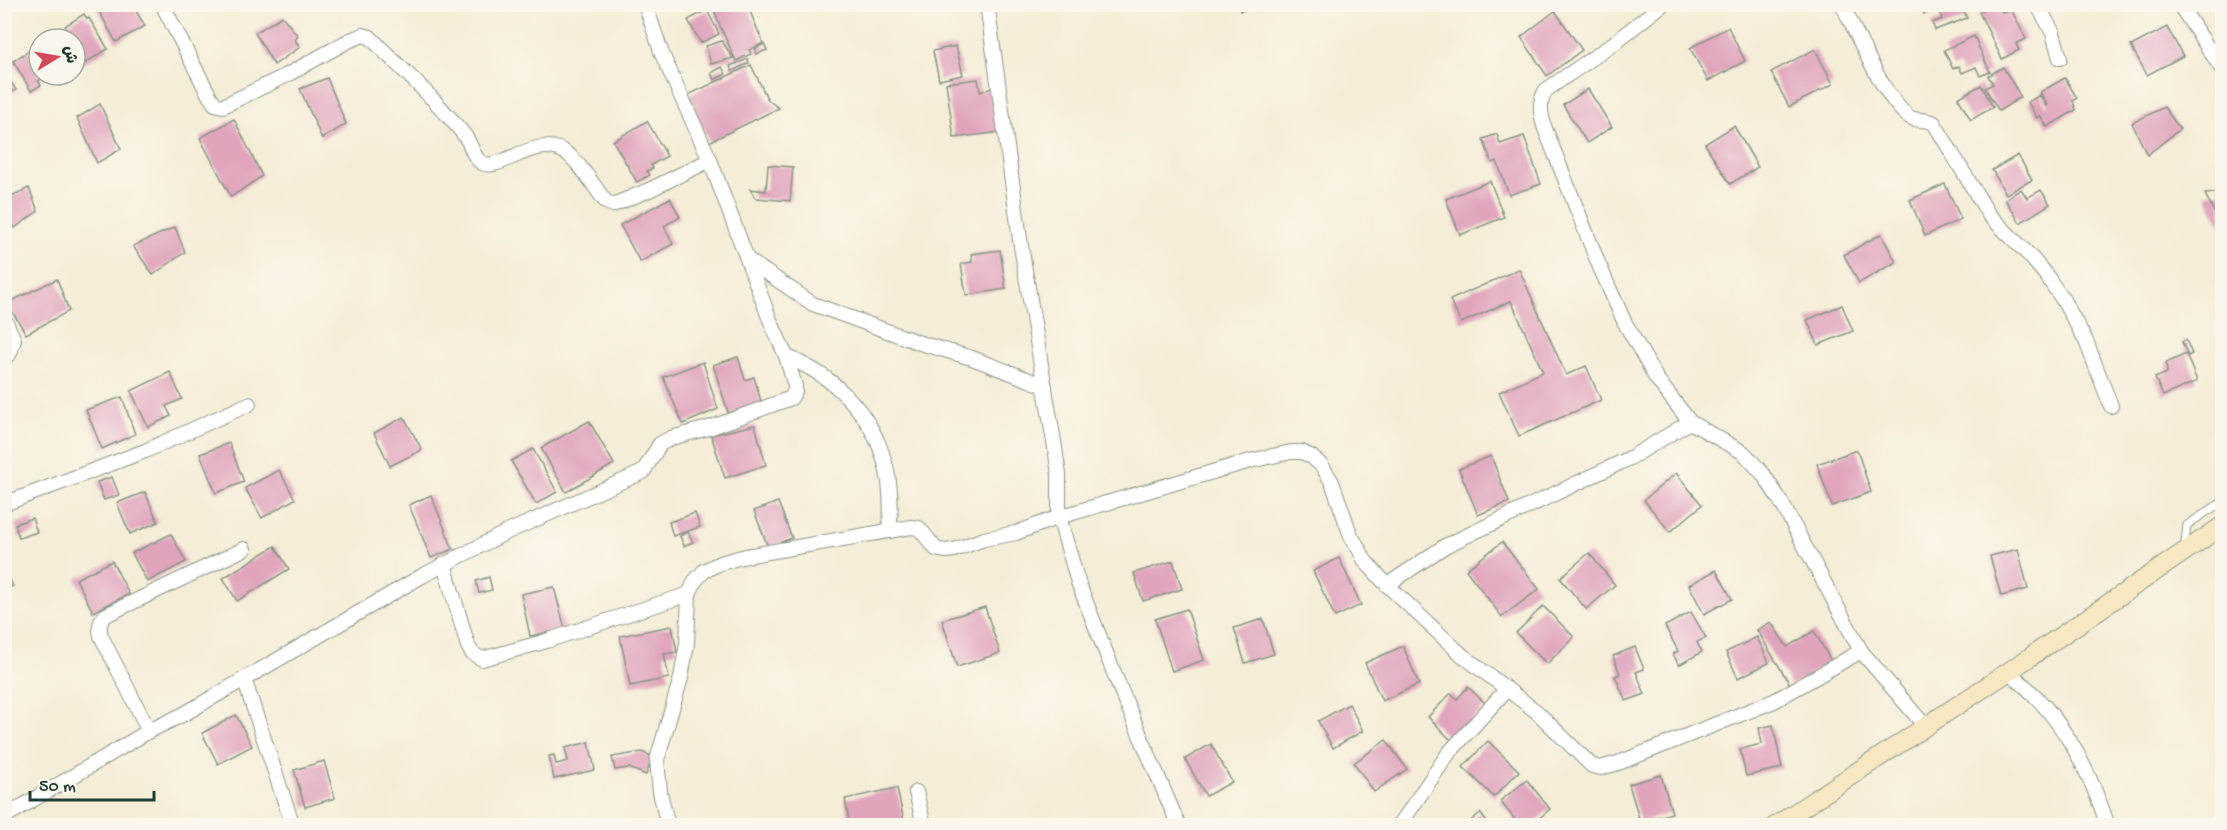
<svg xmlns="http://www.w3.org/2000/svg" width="2227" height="830" viewBox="0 0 2227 830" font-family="'Gochi Hand','Playpen Sans Arabic',sans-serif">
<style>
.building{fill:#e0a5bd}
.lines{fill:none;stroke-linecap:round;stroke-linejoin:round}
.lane-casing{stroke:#8a9586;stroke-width:9}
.street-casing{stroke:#8a9586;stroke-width:16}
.secondary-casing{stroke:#8a9586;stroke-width:20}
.lane{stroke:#fff;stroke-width:7}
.street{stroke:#fff;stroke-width:14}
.secondary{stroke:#f7e8c3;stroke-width:18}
</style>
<rect width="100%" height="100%" fill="#fbf7ec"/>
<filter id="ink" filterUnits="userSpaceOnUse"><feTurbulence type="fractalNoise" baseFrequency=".0167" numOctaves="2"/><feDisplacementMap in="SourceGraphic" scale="12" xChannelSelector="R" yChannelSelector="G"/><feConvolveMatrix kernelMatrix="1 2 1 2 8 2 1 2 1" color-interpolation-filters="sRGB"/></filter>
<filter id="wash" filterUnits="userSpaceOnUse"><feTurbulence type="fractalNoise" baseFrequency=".008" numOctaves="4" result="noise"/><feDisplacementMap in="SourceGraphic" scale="24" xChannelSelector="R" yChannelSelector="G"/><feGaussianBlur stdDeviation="1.35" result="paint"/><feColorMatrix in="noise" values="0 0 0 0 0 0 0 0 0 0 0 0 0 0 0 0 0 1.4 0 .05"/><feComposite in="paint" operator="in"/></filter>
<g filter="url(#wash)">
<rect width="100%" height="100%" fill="#f4edd7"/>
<g id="blocks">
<g class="building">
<path d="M95,4H132L145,26L116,42Z"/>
<path d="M712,4H747L763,43L749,50L751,54L736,61L720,26Z"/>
<path d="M1239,4H1265V5L1240,11Z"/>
<path d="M1920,4H1961L1967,18L1935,30L1932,23L1942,19L1938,9L1924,14Z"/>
<path d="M1994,4H1998L2002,12L2012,11L2026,39L2016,44L2019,50L2002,59L1979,12Z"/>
<path d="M707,10L719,34L701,43L688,20Z"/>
<path d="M1555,11L1582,50L1547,76L1521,37Z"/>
<path d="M84,14L87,19L89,18L108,49L77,68L75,65V39H59L69,33L65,26Z"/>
<path d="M282,16L298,36L295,40L300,47L274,65L255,33Z"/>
<path d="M1728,27L1745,61L1708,81L1690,48Z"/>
<path d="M2167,27L2183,56L2147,75L2131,46Z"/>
<path d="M1974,36L1990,72L1980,76L1976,67L1962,73L1959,66L1953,69L1944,50Z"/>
<path d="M722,41L733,58L711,64L706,46Z"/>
<path d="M764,44L767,50L757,54L755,49Z"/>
<path d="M36,46L39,51V75H47L38,81L41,85L31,91L13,61Z"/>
<path d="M956,46L963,75L939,80L933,51Z"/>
<path d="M1815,49L1833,84L1789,107L1771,72Z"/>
<path d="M748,59L749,63L732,71L730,66Z"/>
<path d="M751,65L768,100L779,108L709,142L686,96Z"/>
<path d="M722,67L726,74L714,80L711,73Z"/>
<path d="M2003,67L2021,97L1999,111L1985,88L1993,84L1988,76Z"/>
<path d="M5,72L16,90L5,97Z"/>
<path d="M327,78L346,124L322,139L300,89Z"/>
<path d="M2065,78L2077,98L2073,101L2076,110L2047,127L2040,115L2037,118L2028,102L2040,95L2046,106L2048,105L2040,92Z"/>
<path d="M978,79L980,92L994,87L1000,132L954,138L946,83Z"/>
<path d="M1981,85L1993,107L1971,120L1958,98Z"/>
<path d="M1588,89L1612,127L1587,143L1563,105Z"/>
<path d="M100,104L121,149L97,163L77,118Z"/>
<path d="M2164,107L2180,129L2147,155L2132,123Z"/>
<path d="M234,119L262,176L231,197L200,138Z"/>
<path d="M647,121L667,156L651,165L653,168L647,171L650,175L637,182L613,141Z"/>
<path d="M1734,126L1758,167L1730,184L1705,144Z"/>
<path d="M1497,134L1500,144L1524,136L1541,184L1509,195L1497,161L1492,163L1483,139Z"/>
<path d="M2018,155L2032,180L2006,194L1992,170Z"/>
<path d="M768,165L793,167L790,201L755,198L750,189L766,191Z"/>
<path d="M1490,181L1504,217L1460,235L1446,199Z"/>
<path d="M1945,184L1961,219L1925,236L1910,200Z"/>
<path d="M29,188L38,211L15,228L4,213V199Z"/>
<path d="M2021,189L2027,198L2041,190L2050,204L2020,223L2005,199Z"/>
<path d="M2222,192V227L2205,194Z"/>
<path d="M670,198L680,217L664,226L673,244L640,262L620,225Z"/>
<path d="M175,227L185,252L153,275L133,246Z"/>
<path d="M1881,234L1896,262L1859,283L1844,255Z"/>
<path d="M1000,250L1006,289L966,295L961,264L972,262L971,254Z"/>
<path d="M1519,269L1566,375L1586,366L1601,400L1519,436L1499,392L1543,372L1511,301L1461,323L1450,300Z"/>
<path d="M57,279L69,311L26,334L7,303Z"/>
<path d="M1842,305L1853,331L1818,345L1807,320Z"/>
<path d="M2186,340L2192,354L2188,356L2182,342Z"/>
<path d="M2186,354L2197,381L2163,396L2155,378L2167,373L2166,363Z"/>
<path d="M738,357L745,380L754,377L762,405L729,415L713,365Z"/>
<path d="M703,362L718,409L683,424L663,377Z"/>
<path d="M170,372L182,399L166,406L171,416L148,427L131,391Z"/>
<path d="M122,397L135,434L102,449L86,410Z"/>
<path d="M404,417L422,450L390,466L374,433Z"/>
<path d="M589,421L614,464L566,492L541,448Z"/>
<path d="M755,425L766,465L725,478L711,435Z"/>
<path d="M229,443L244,482L216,493L200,454Z"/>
<path d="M533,449L557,492L536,504L511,461Z"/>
<path d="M1857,450L1871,492L1832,506L1817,464Z"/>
<path d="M1491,456L1509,502L1478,515L1459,469Z"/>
<path d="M279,470L295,499L262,518L245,488Z"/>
<path d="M1676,473L1702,505L1670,532L1644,500Z"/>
<path d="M112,477L119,495L104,500L97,482Z"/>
<path d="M145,492L158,522L130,534L117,503Z"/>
<path d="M431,495L453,549L431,558L409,505Z"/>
<path d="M778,502L792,538L768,547L754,511Z"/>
<path d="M695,513L700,527L673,536L669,522Z"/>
<path d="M32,518L37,532L19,538L15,524Z"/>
<path d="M688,532L693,542L684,546L680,536Z"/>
<path d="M171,534L186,562L147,582L132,553Z"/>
<path d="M1502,542L1539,589L1502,617L1466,570Z"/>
<path d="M275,546L289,569L237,601L223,578Z"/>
<path d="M2018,549L2028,589L2001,596L1990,556Z"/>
<path d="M1589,553L1615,585L1586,609L1560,578Z"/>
<path d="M1339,558L1361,605L1335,617L1313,571Z"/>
<path d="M112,561L129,594L93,612L76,579Z"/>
<path d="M1173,561L1182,589L1143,601L1134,573Z"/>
<path d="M4,566L13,586L4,590Z"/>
<path d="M1716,570L1732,599L1704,614L1689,585Z"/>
<path d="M489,577L492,590L479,593L476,581Z"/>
<path d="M554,587L565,629L530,636L521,594Z"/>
<path d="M1543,606L1574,637L1547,664L1516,633Z"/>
<path d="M985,607L1000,653L957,667L942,620Z"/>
<path d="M1187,609L1204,660L1172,671L1155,619Z"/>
<path d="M1691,612L1706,638L1697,642L1702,652L1679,665L1673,654L1678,651L1665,626Z"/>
<path d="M1263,619L1274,654L1245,663L1234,628Z"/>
<path d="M1771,622L1787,647L1814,631L1831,661L1791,686L1757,630Z"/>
<path d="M672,626L677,652L664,654L669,678L630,686L620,636Z"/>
<path d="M1757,637L1769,663L1738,678L1726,652Z"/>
<path d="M1403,646L1419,684L1382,701L1365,663Z"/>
<path d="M1635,647L1644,669L1636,672L1645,694L1626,701L1615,676L1620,674L1613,656Z"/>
<path d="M1468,687L1487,705L1452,741L1428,717L1451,693L1457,699Z"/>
<path d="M1349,704L1363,731L1333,748L1318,721Z"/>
<path d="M236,715L252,746L218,764L202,733Z"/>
<path d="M1773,725L1782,768L1746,776L1740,749L1762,744L1759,728Z"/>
<path d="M1386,740L1407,769L1374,792L1354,763Z"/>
<path d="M1488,741L1519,771L1494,797L1463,767Z"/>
<path d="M589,742L595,770L554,779L549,756L554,755L556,764L568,761L565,748Z"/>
<path d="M1211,744L1232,782L1206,796L1185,759Z"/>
<path d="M642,752L653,757L646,775L629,768L615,770L612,757Z"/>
<path d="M324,761L335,798L305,807L294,770Z"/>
<path d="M1661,775L1672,813L1640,822L1629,784Z"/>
<path d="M1527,780L1550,809L1530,826H1520L1500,801Z"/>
<path d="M897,788L905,826H850L845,799Z"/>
<path d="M1480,813L1490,826H1465Z"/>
</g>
</g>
</g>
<g filter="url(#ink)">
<use href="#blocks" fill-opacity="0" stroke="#8a9586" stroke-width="1.5"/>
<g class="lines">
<g class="lane-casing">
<path id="lane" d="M2184,551L2187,525L2222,502"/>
</g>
<g class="street-casing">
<g id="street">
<path d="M162,4L209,95L215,104L223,106L287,75L348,41L363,35L370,37C401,69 437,100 465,136C472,145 472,157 482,163C501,173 537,130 569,155C583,167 595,188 606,202L613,205L649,190L710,160"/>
<path d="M987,4L1021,246L1055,448L1059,475V517L1078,582L1120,688L1179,826"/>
<path d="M1663,4L1610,46L1546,90C1538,103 1541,113 1544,126L1599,265L1624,321L1656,378L1690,422L1744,453L1763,474L1780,500L1861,651"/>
<path d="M1842,4C1856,32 1885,100 1908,116C1915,122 1925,118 1934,123L1989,215L2029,255L2046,275L2063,300L2086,341L2111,406"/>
<path d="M2037,4L2053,33L2060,58"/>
<path d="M2179,4L2222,69"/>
<path d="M748,260L813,304L920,343L972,358L1045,386"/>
<path d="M4,318L14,340L10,353L4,358"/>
<path d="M786,356C805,365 825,375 840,390C881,427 896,478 889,531"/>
<path d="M4,504L145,451L249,404"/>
<path d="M444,564L468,646L472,653L482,659L543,642L689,594"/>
<path d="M1387,585L1445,546L1630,458L1690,422"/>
<path d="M2008,672C2059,710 2088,766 2108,826"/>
<path d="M244,679L293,826"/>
<path d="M149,731L101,636C99,626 99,622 106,615L244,549"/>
<path d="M916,792L924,826"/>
<path d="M4,817L149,731L184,714L422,576L505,533L643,472L660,444L671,438L712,427L791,398L795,391V386L786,356L770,320L710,160L662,54L645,4"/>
<path d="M668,826L660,792L657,760L681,678L687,643L689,594L695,581L704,571L720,563L746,556L911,527L919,528L936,549L945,551L954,550L984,539L1016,533L1059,517L1250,461L1291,452H1302L1312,457L1322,466L1332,482L1351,536L1359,549L1365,561L1387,585L1462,655L1537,712L1592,766L1601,768L1621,762L1774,701L1861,651L1925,726"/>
<path d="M1399,826L1448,754L1507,689"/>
</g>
</g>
<g class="secondary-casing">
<path id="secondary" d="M1775,826L2008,672L2222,526"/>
</g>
<use href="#lane" class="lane"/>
<use href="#street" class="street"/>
<use href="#secondary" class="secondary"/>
</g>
</g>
<rect width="2227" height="830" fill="none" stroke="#fbf7ec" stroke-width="24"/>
<g transform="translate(57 57) rotate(79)"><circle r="28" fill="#fbf7ec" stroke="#a3ada2" stroke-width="1.5"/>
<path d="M0-4.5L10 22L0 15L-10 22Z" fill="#d1495b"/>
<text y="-9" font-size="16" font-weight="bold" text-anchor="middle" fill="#1f3d34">ش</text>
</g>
<path d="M30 791v9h124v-9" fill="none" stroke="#1f3d34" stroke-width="3"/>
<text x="39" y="791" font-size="18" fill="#1f3d34" stroke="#fbf7ec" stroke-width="4.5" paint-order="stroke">50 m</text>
</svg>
